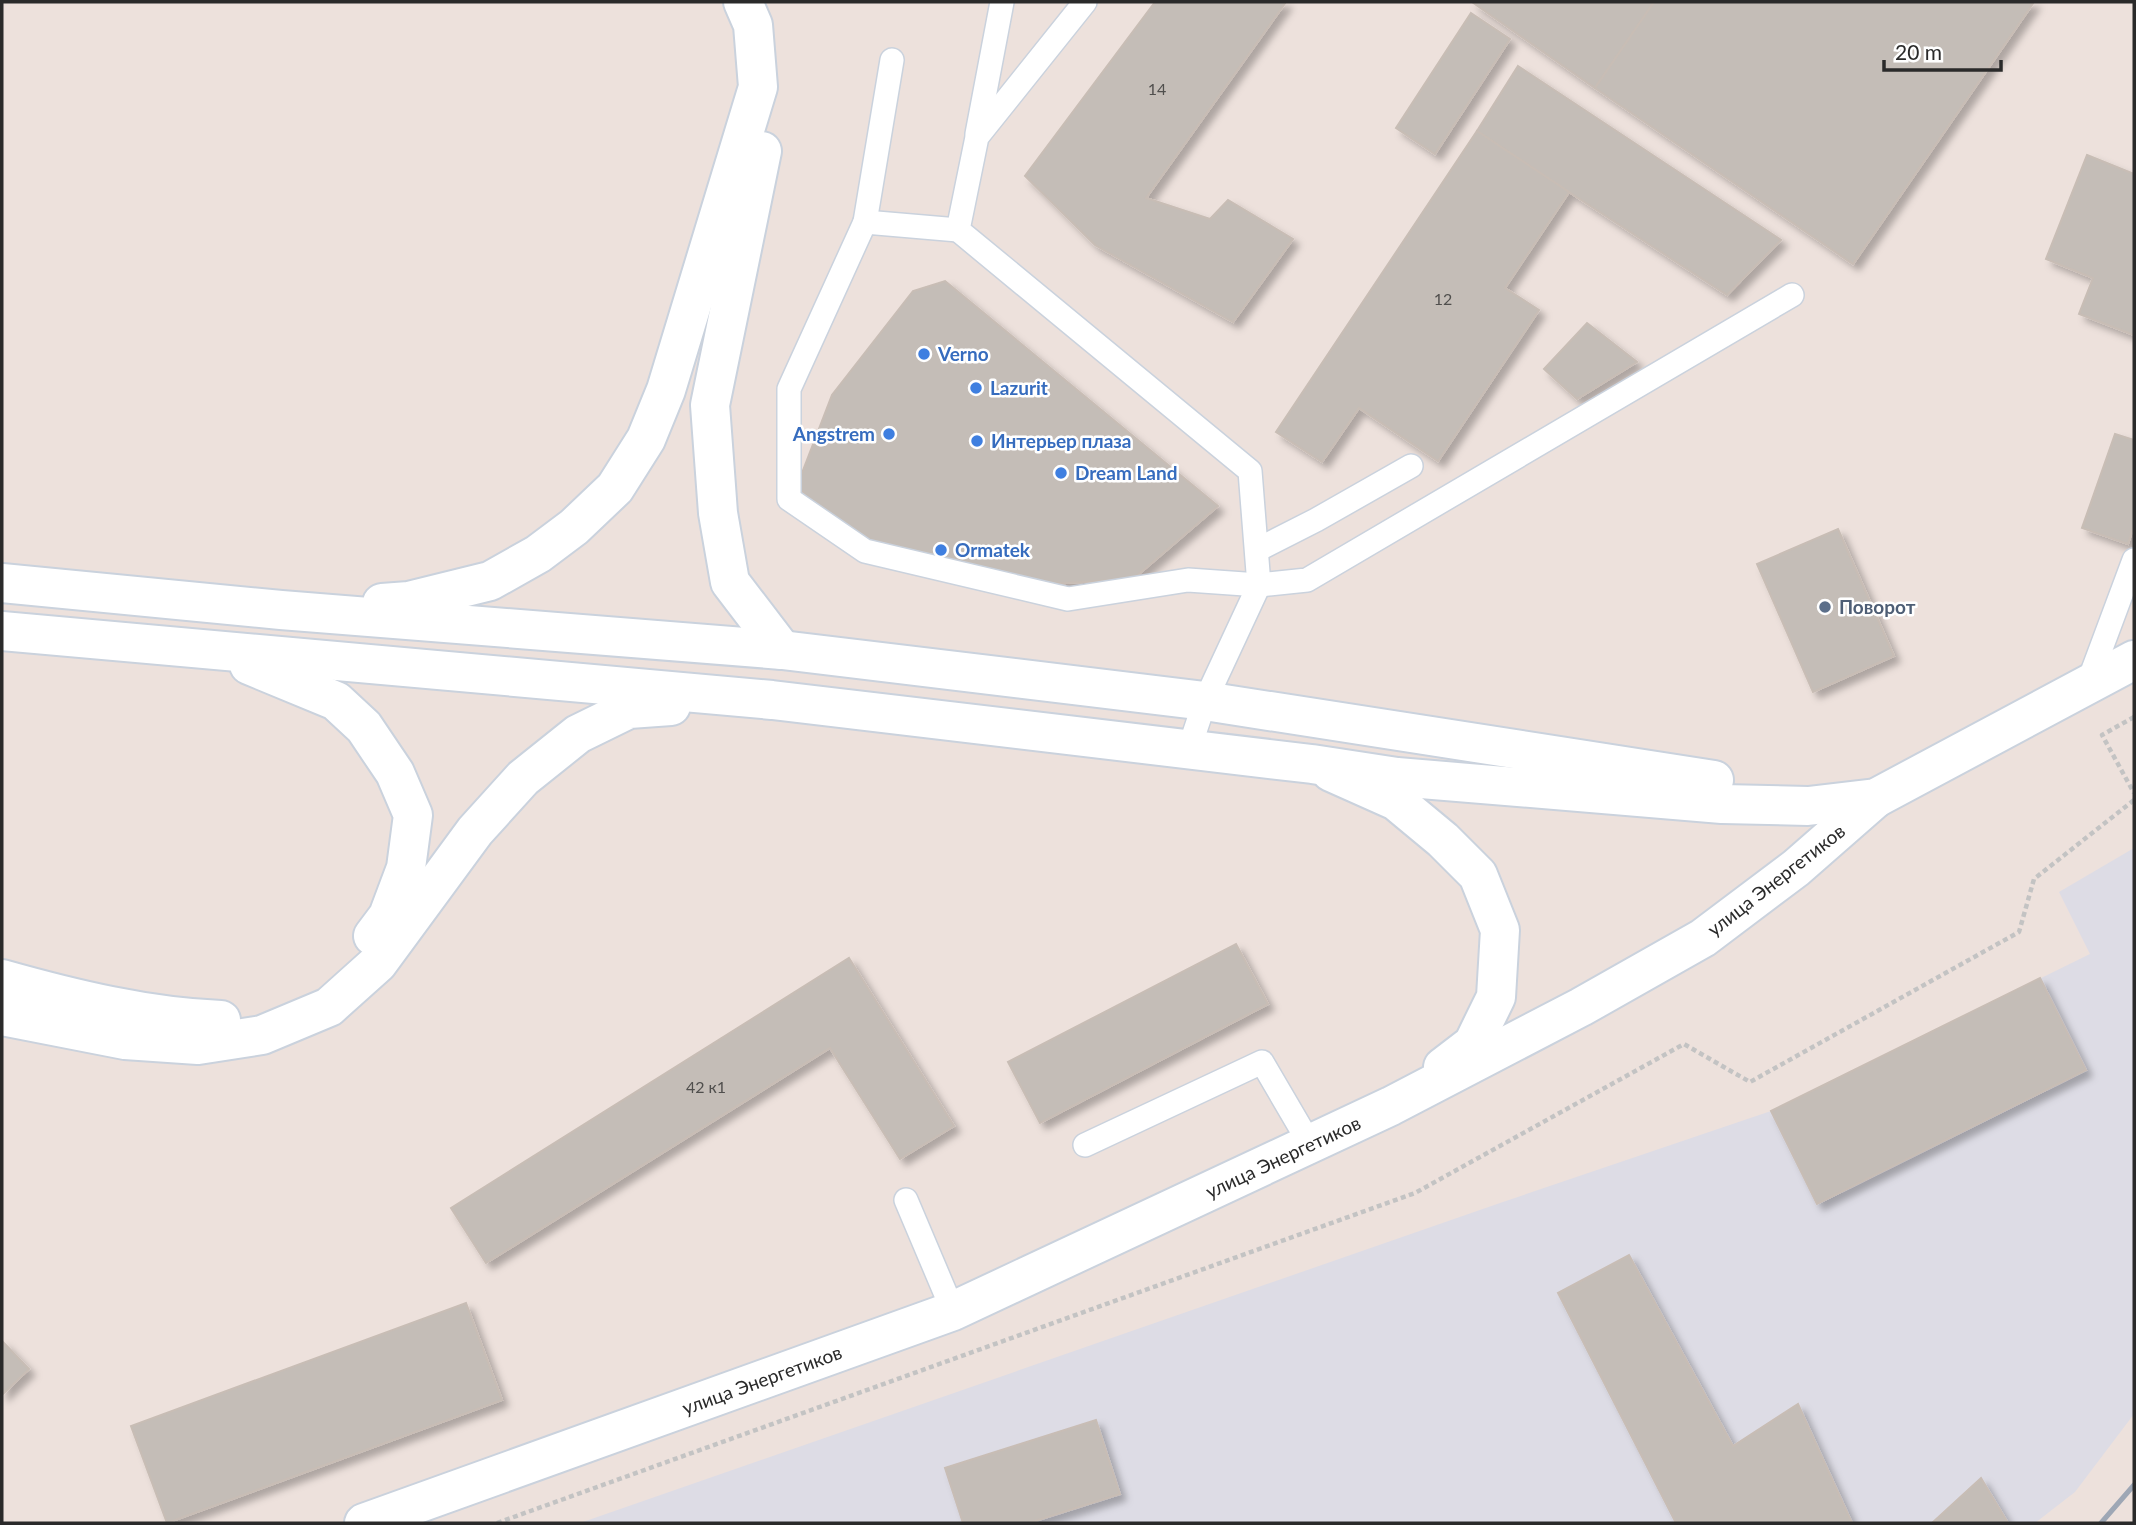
<svg xmlns="http://www.w3.org/2000/svg" width="2136" height="1525" viewBox="0 0 2136 1525" font-family="Lato,sans-serif">
<style>
.industrial{fill:#dddce5}
.building{fill:#c4bdb7;stroke:#c8bdb5;stroke-width:2;filter:url(#shadow)}
.lines{fill:none;stroke-linecap:round;stroke-linejoin:round}
.service-casing{stroke:#cad2dd;stroke-width:26}
.minor-casing{stroke:#cad2dd;stroke-width:42}
.secondary-casing{stroke:#cad2dd;stroke-width:42}
.path{stroke:#c3c3c3;stroke-width:4.5;stroke-dasharray:5 3.5;stroke-linecap:butt}
.service{stroke:#fff;stroke-width:23}
.minor{stroke:#fff;stroke-width:38}
.secondary{stroke:#fff;stroke-width:38}
.rail{stroke:#9ea7b5;stroke-width:5}
.shop-dot{fill:#3f7fe0;stroke:#fff;stroke-width:2.5}
.service-dot{fill:#5c6f8a;stroke:#fff;stroke-width:2.5}
.labels{text-anchor:middle;stroke-width:5;stroke-linejoin:round;paint-order:stroke}
.number-label{font-size:16px;fill:#504f4d}
.shop-label{font-size:19px;font-weight:bold;fill:#366cbe;stroke:#fff;text-anchor:start}
.service-label{font-size:19px;font-weight:bold;fill:#4e5e75;stroke:#fff;text-anchor:start}
.street-label{font-size:19px;fill:#2a2a2a;stroke:#fff}
</style>
<defs>
<filter id="shadow"><feDropShadow dx="6" dy="6" stdDeviation="3.5" flood-color="#0004"/></filter>
</defs>
<rect width="100%" height="100%" fill="#ede1dc"/>
<path class="industrial" d="M2134,848V1414L2075,1492L2035,1523H580L1500,1203L1771,1111L2090,954L2059,892Z"/>
<g class="building">
<path d="M1155,2H1286L1146,198L1210,219L1228,200L1293,239L1233,322L1095,245L1025,176Z"/>
<path d="M1472,2H1654L1595,88Z"/>
<path d="M1654,2H2034L1853,264L1595,88Z"/>
<path d="M1471,13L1510,39L1435,154L1396,128Z"/>
<path d="M1518,66L1781,240L1727,295L1569,192L1477,131Z"/>
<path d="M1477,131L1569,192L1505,288L1539,310L1438,461L1359,408L1322,462L1276,432Z"/>
<path d="M2087,155L2134,174V335L2079,314L2093,278L2046,259Z"/>
<path d="M945,281L1218,506L1133,579L1033,585L918,562L837,529L797,486L832,395L913,291Z"/>
<path d="M1587,323L1637,362L1577,399L1544,369Z"/>
<path d="M2115,434L2134,440V525L2128,544L2082,528Z"/>
<path d="M1838,529L1894,656L1813,692L1757,564Z"/>
<path d="M1236,944L1268,1004L1040,1123L1008,1062Z"/>
<path d="M849,958L954,1126L900,1159L830,1048L486,1263L451,1208Z"/>
<path d="M2040,978L2086,1070L1817,1204L1771,1111Z"/>
<path d="M1629,1255L1733,1446L1798,1404L1852,1523H1676L1558,1293Z"/>
<path d="M466,1303L502,1400L167,1523L131,1426Z"/>
<path d="M2,1341L29,1369L2,1395Z"/>
<path d="M1096,1420L1120,1494L1029,1523H963L945,1468Z"/>
<path d="M1981,1478L2008,1523H1932Z"/>
</g>
<g class="lines">
<g class="service-casing">
<g id="service">
<path d="M1085,2L977,137L958,230L1250,471L1259,585L1205,701L1189,749"/>
<path d="M977,134L1002,2"/>
<path d="M865,222L892,60"/>
<path d="M958,230L865,222L789,389V499L865,551L1068,599L1188,580L1259,585L1307,580L1792,295"/>
<path d="M1257,550L1316,520L1411,466"/>
<path d="M2087,686L2134,560"/>
<path d="M1085,1145L1262,1062L1310,1144"/>
<path d="M906,1200L953,1311"/>
</g>
</g>
<g class="minor-casing">
<g id="minor">
<path d="M1331,772L1396,801L1443,840L1478,875L1500,930L1496,997L1473,1044L1443,1067"/>
<path d="M364,1523L953,1311L1391,1106L1581,1007L1703,938L1796,868L1876,798"/>
</g>
</g>
<g class="secondary-casing">
<g id="secondary">
<path d="M762,151L710,405L718,513L730,582L782,650"/>
<path d="M2,583L281,610L782,650L1205,701L1714,780"/>
<path d="M382,603L409,601L490,581L538,554L574,527L615,488L646,439L666,390L758,87L753,25L743,2"/>
<path d="M2,631L772,700L1312,764L1397,777L1722,804L1808,806L1876,798L2134,660"/>
<path d="M249,665L336,701L364,727L395,773L413,815L406,868L388,916L373,936"/>
<path d="M2,979C73,999 147,1017 221,1020"/>
<path d="M2,1016L125,1040L198,1045L262,1035L329,1007L378,963L475,831L523,778L578,734L629,709L671,706"/>
</g>
</g>
<g class="path">
<path d="M2134,717L2102,735L2134,793"/>
<path d="M497,1523L1415,1193L1684,1044L1750,1082L2019,932L2034,879L2134,800"/>
</g>
<use href="#service" class="service"/>
<use href="#minor" class="minor"/>
<use href="#secondary" class="secondary"/>
<path class="rail" d="M2101,1523L2134,1485"/>
</g>
<g class="shop-dot">
<circle cx="924" cy="354" r="7"/>
<circle cx="976" cy="388" r="7"/>
<circle cx="889" cy="434" r="7"/>
<circle cx="977" cy="441" r="7"/>
<circle cx="1061" cy="473" r="7"/>
<circle cx="941" cy="550" r="7"/>
</g>
<circle class="service-dot" cx="1825" cy="607" r="7"/>
<g class="labels">
<g class="number-label">
<text x="1157" y="95">14</text>
<text x="1443" y="305">12</text>
<text x="706" y="1093">42 к1</text>
</g>
<g class="shop-label">
<text x="938" y="361">Verno</text>
<text x="990" y="395">Lazurit</text>
<text x="875" y="441" text-anchor="end">Angstrem</text>
<text x="991" y="448">Интерьер плаза</text>
<text x="1075" y="480">Dream Land</text>
<text x="955" y="557">Ormatek</text>
</g>
<g class="service-label">
<text x="1839" y="614">Поворот</text>
</g>
<g class="street-label">
<text transform="translate(1776 880) rotate(-38)" y="7">улица Энергетиков</text>
<text transform="translate(1283 1157) rotate(-25)" y="7">улица Энергетиков</text>
<text transform="translate(762 1380) rotate(-20)" y="7">улица Энергетиков</text>
</g>
</g>
<rect width="2136" height="1525" fill="none" stroke="#2a2a2a" stroke-width="7"/>
<path d="M1884 60v10h117v-10" fill="none" stroke="#2a2a2a" stroke-width="3.5"/>
<text x="1895" y="60" font-size="21" fill="#2a2a2a" stroke="#ffffff" stroke-width="5" paint-order="stroke">20 m</text>
</svg>
